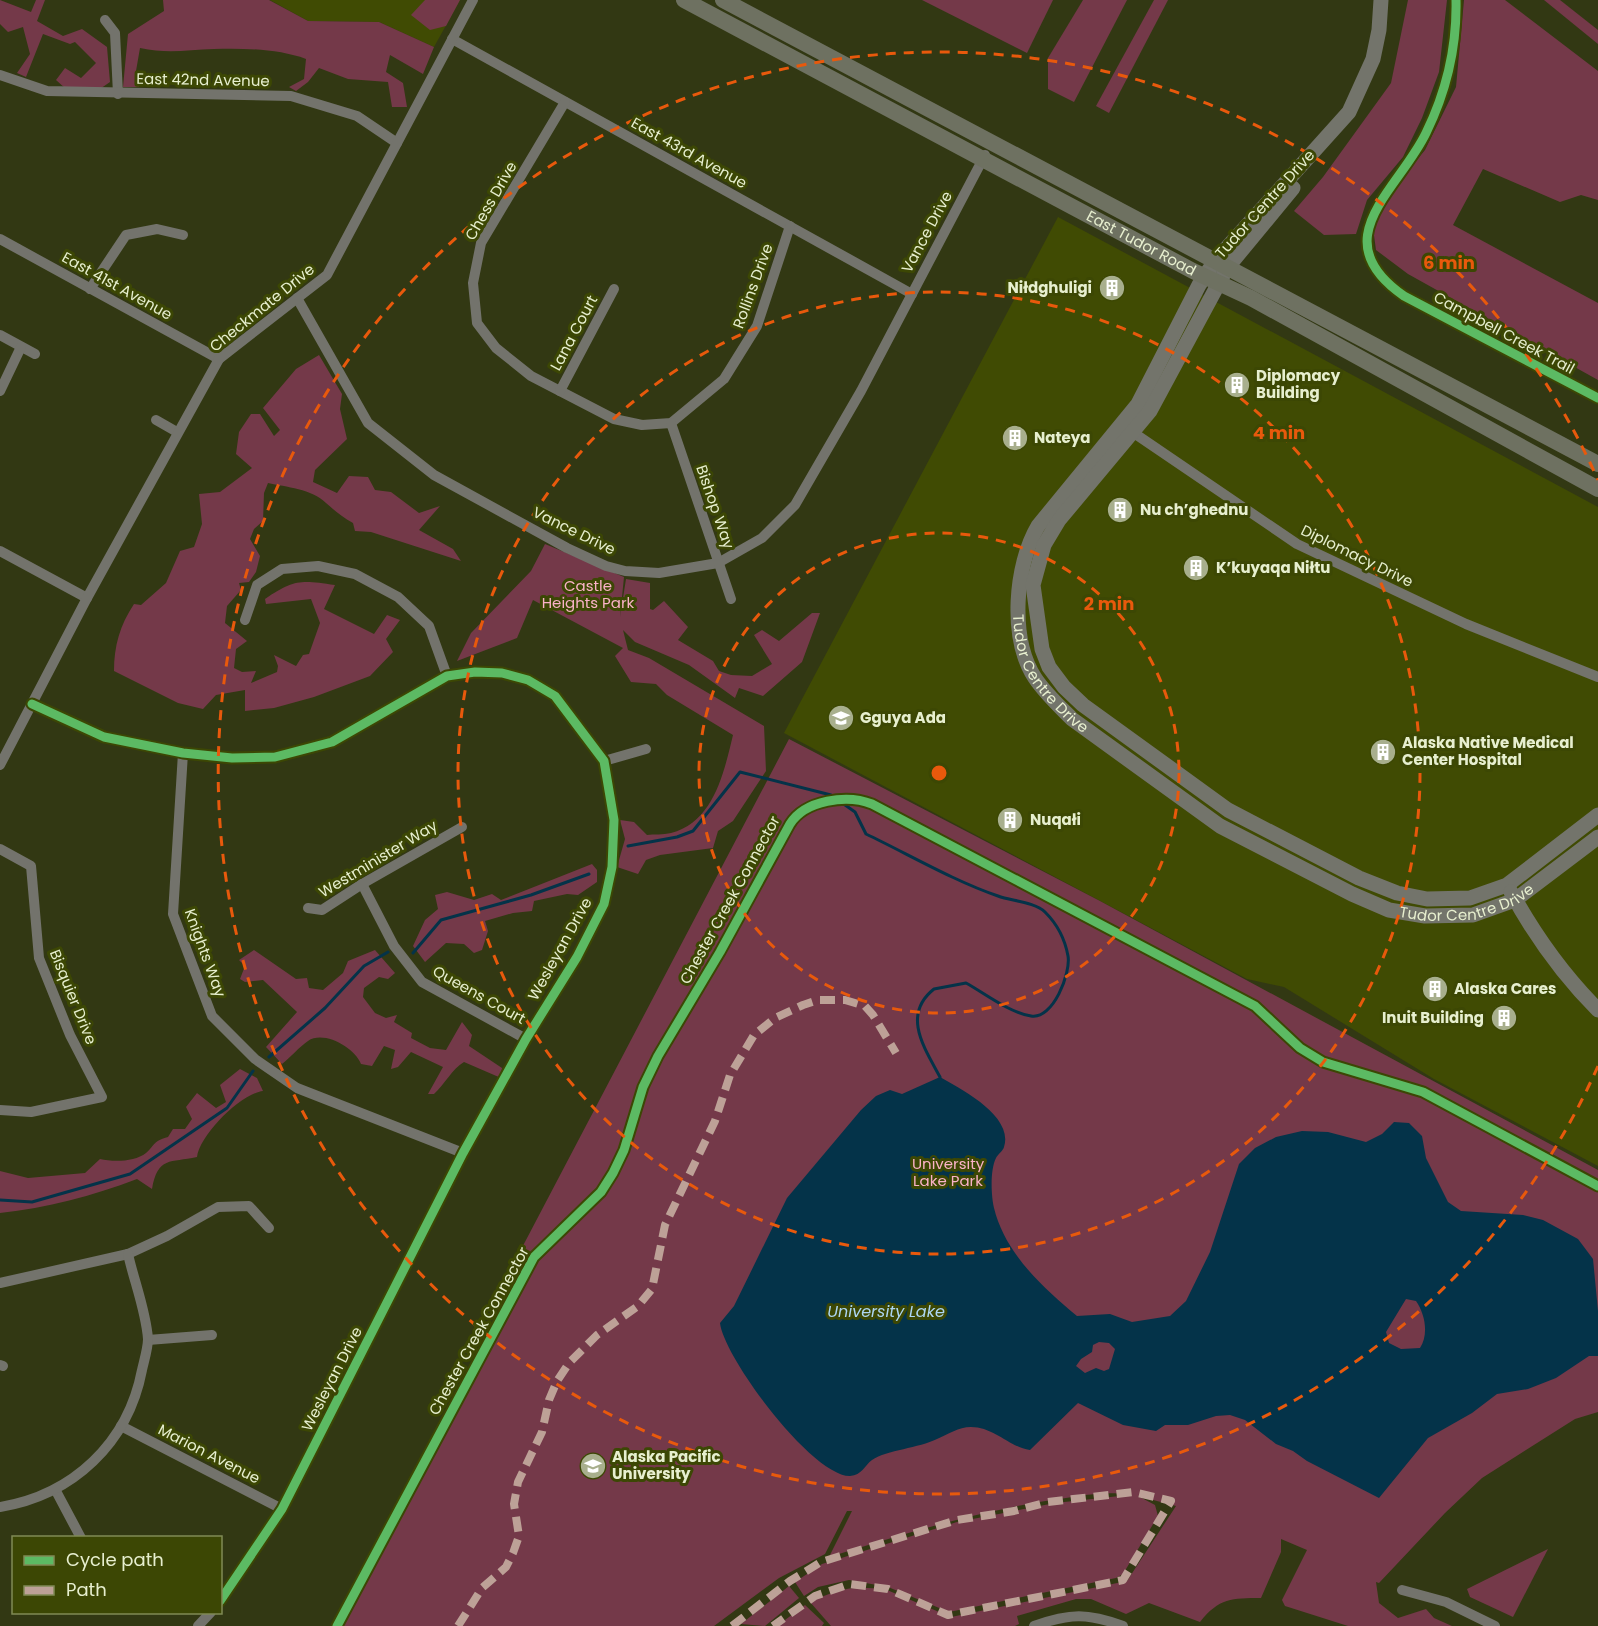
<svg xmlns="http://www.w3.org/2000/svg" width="1598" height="1626" viewBox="0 0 1598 1626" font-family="Poppins,sans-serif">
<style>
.built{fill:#404b03}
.green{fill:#743949}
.water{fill:#043349;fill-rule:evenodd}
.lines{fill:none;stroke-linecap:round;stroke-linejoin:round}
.stream{stroke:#043349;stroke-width:3}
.street{stroke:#73736c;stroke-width:10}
.secondary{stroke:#73746b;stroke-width:15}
.primary{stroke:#6e7161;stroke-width:16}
.quiet{stroke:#bda197;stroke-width:8;stroke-dasharray:15 8;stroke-linecap:butt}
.cycleway-casing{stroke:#3c4704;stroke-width:13}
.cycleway{stroke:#5cba63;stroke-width:9}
.ring{fill:none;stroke:#e8590c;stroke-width:3;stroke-dasharray:10 8}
.labels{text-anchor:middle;stroke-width:6;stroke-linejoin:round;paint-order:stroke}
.street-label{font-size:15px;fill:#e7efcf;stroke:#3c4704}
.poi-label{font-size:15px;font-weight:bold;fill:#e7efcf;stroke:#3c4704;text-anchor:start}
.park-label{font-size:15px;fill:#fab2c8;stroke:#3c4704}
.water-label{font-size:16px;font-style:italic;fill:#add6f3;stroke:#3c4704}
.centre{fill:#e8590c;stroke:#3c4704;stroke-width:3}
.ring-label{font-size:18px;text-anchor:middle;font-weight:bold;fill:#e8590c;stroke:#3c4704;stroke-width:6;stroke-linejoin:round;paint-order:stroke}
</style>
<rect width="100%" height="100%" fill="#323813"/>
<g class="built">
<path d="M270,0H460L434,47L379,22L308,21Z"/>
<path d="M1058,217L1598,507V1166L1434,1079L1284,987L1247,979L784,733Z"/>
</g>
<g class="green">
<path d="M0,0L31,12L36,0H45L37,21L63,36L82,29L107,47L110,82L97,91L66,89L56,80L65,68L81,78L96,63L75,42L70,44L43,34L26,77L17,73L30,54L23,27L8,32L0,24Z"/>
<path d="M163,0H269L308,21L379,22L434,47L423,74L390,55L386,72L403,83L407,107H392L388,82L348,79L319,68L308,82L296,91L289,87L304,79L306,59C279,49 243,48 214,49C187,50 167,54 140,48L136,71L139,87H123L128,34L164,11Z"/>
<path d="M425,0H460L446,26L430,30L411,15Z"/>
<path d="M922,0H1053L1027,53Z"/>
<path d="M1083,0H1127L1074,102L1048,89V58Z"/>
<path d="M1154,0H1168L1109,113L1096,106Z"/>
<path d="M1408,0H1447L1439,72L1422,118L1403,157L1367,200L1356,234L1324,235L1294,211L1323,177L1391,83Z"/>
<path d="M1464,0H1505L1598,71V200L1581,195L1560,202L1483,169L1453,225L1598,303V380L1408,274L1376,250L1373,228L1383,208L1400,181L1425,150L1456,87Z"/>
<path d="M1544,0H1560L1598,30V44Z"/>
<path d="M319,355L342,394L340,409L347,439L315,470L313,482L337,493L349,476L368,477L375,490L391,492L419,513L440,506L419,530L453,549L461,561L371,532L355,531L353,523C342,517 335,511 326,503C312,489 286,487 268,483L264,493L263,521L254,529L250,539L260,556L256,572L249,582L239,583L241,590L227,606L225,623L247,641L236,649L234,668L242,672L256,671L251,683L277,672L278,666L274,655L296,666L303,655L309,654L320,623L311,599L266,604L265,599C294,579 301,580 335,585L324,609L374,634L387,615L400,620L386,639L393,652L370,676L314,697L274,708L245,711V690L216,695L203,709L178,703L114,671C114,646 120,625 134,604L141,605L166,583L180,551L194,547L202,524L199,494L220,492L252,468L236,454L239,432L251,414H260L274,436L280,430L263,408L296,369Z"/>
<path d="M545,544L624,577L620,617L626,579L650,583V609L653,610L664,601L688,627L678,640L713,661L719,671L731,675L752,676L772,664L754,635L762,630L779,641L812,613H820L802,662L763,696L739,688L735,698L689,665L635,642L623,630L628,650L649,658L764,726L766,771L733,821L718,831L713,848L660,855L646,860L638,874L617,867L625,839L620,820L634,822L647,835C654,834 663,835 671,833C714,822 724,772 733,735L667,695L656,684L631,682L615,656L623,648L533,600L517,638L457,661L471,633L531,571Z"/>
<path d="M789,739L1100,901L1598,1170V1412L1575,1419L1482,1478L1445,1513L1379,1583L1376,1582L1379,1603L1398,1618L1426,1609L1434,1618L1452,1626H1348L1285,1606L1282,1600L1307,1550L1281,1539V1552L1261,1598C1232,1598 1219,1598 1200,1622L1149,1603L1126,1614L1091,1599H1076L1017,1616L1019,1624L1015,1626H831L810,1602C840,1588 854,1585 887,1590L951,1617L1127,1581L1176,1506L1138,1496L1155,1505L1158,1516L1123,1574L1116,1578L949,1612L888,1587L849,1580L818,1587L804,1596L795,1582L822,1564L957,1522L1055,1503L1129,1495C1108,1491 1087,1495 1066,1498C984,1509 907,1533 829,1557L852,1511H847L825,1554L779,1578L714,1626H340L522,1286L505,1280Z"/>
<path d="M592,864L597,870V882L578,895L567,894L534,901L532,911L513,913L485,921L488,931L482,950L474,953L464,944L446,943L425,962L413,946L425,920L438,909L435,895L447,892L474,900L492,894L501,900Z"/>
<path d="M254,950L296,979L307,978L309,988L323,990L343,973L348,961L375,950L395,973L388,979L379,977L364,988L363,997L375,1013L386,1018L397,1015L394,1022L412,1033L411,1038L430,1048L446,1050L462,1022L472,1035L469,1046L502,1068L501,1078L464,1062C452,1069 445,1084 434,1094H428L443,1067L411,1052L398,1067L391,1069L395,1050L384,1046L372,1066L361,1064C355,1048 324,1030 308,1041C299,1047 291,1057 282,1064L266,1047L297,1012L263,980L245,982L240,979L245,966L239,960Z"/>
<path d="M240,1069L257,1078L263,1091C240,1094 200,1135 197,1157C170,1163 158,1156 152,1189L137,1179C92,1196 47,1208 0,1213V1171L28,1178L85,1173L100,1159C113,1162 135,1162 146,1153C156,1144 153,1141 168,1137L173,1129H185L192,1119L186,1107L197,1093L216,1108L226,1102L220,1085Z"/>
<path d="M1548,1549L1513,1617L1470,1597L1467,1589Z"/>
<path d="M789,1586L799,1598L765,1626L741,1624Z"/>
<path d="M805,1605L824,1623L822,1626H777Z"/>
</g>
<path class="water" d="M940,1077C961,1089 1014,1116 1004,1147C1003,1151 998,1154 996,1158C990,1170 991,1195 994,1208C1005,1253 1042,1287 1077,1316L1110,1314L1132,1322L1170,1316L1186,1301L1210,1252L1239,1164L1255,1148L1276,1137L1302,1131L1328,1132L1366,1142L1382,1134L1394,1122L1409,1123L1422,1136L1426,1158L1448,1202L1461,1211L1523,1215L1543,1220L1578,1239L1593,1259L1598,1311V1356H1589L1556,1378L1528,1389L1497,1394L1472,1413L1428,1438L1379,1498L1307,1461L1293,1451L1276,1444L1245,1420L1230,1415L1216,1416L1188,1425H1165L1156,1431L1123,1425L1078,1403L1030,1450C1009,1447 994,1427 971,1427C958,1427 949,1434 937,1439C919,1448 887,1450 872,1460C864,1466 862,1475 850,1476C812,1476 724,1358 720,1323L734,1306L787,1198L861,1110L876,1096L890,1090L902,1094ZM1406,1299L1416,1301C1425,1314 1429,1334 1420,1348L1401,1349L1389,1343L1386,1332ZM1099,1342L1109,1343L1115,1349L1109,1369L1104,1371L1096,1368L1085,1373L1076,1366L1081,1359L1092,1352L1093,1345Z"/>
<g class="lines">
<g class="stream">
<path d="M628,846L677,837L693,831L740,772L831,795L855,812L866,834C908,854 954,881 998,896C1011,901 1035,902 1045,912C1057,924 1065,939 1068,956C1071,973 1053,1020 1031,1016C1008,1012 986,994 966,983L934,989C901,1015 925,1049 940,1077"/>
<path d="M413,953L441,920L531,895L589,874"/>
<path d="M269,1057L325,1008L364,966L388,952"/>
<path d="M0,1200L32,1202L130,1174L227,1108L253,1071"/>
</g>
<g class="street">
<path d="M105,20L115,33L118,94"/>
<path d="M452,39L912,294"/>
<path d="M0,75L47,91L291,96L357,116L397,143"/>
<path d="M565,102L481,243L473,283L477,323L496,348L531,376L614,419L642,425L671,423L724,379L757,326L790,226"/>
<path d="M0,239L219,359"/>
<path d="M90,289L126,235L157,229L183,235"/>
<path d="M297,298L368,423L434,475L567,548L606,566L625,571L659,573L718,563L762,538L795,505L861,391L985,155"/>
<path d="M0,335L35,354"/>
<path d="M0,391L21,347"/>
<path d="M560,391L614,289"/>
<path d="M156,420L177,432"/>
<path d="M671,423L731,599"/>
<path d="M1128,429L1297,544L1466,624L1598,677"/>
<path d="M0,551L87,598"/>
<path d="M245,620L257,585L282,569L318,566L355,574L398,597L429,626L447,676"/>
<path d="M32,704L104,737L183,753L232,758L275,757L332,742L447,676L475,672L502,673L528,680L555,696L604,761L614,820L612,867L604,904L577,957L526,1039L463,1153L282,1509L220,1601"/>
<path d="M183,753L173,914L212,1016L255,1059L297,1088L463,1153"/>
<path d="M604,761L646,749"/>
<path d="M0,765L87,598L219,359L327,275L473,0"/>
<path d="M0,849L31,866L39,958L70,1035L102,1097L31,1112L0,1110"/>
<path d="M362,884L394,946L422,982L526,1039"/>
<path d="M308,908L322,910L362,884L462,827"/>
<path d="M0,1283L128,1254L167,1236L218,1207L249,1206L269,1228"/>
<path d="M148,1340L212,1335"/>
<path d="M0,1365L3,1366"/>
<path d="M121,1426L282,1509"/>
<path d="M56,1491L81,1538"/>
<path d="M0,1507C73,1495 128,1443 142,1370C144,1361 148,1348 148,1339C146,1311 134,1281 128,1254"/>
<path d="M1402,1590L1446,1602L1495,1626"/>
<path d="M198,1626L211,1612"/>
<path d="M1034,1626C1070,1613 1088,1613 1123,1626"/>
</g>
<g class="secondary">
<path id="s1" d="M1381,0L1379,30L1373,59L1349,112L1215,261L1199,285L1138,404L1038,526C1015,565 1009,638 1035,678C1045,693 1059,706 1072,719L1220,826L1352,894L1389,910L1425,916L1473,915L1515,900L1598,837"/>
<path d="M1293,188L1227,268L1150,411L1059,520L1044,545L1033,585L1042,649L1049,667L1064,687L1083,705L1228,810L1359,878L1397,893L1427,899L1470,898L1507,885L1598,815"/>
<path d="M1511,892C1534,934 1564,976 1598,1010"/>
</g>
<g class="primary">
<path id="s2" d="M684,0L1193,271L1251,298L1598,489"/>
<path d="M723,0L1598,464"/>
</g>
<g class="quiet">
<path d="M458,1626L482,1588L506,1567L513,1553L519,1536L514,1504L518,1482L542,1432L549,1400L557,1381L569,1363L597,1335L638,1306L652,1289L665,1225L715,1121L730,1075L754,1035L775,1018L803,1005L818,1000H845L865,1006L873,1015L896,1053"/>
<path d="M732,1626L790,1581L821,1562L957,1520L1014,1511L1048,1502L1134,1492L1171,1501L1123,1580L948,1615L888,1589L850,1584L815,1596L773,1626"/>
</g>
<g class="cycleway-casing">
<g id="cycleway">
<path d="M1456,0C1457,46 1446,92 1426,133C1398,191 1322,239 1404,296L1598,398"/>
<path d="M32,704L104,737L183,753L232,758L275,757L332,742L447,676L475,672L502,673L528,680L555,696L604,761L614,820L612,867L604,904L577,957L526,1039L463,1153L282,1509L220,1601"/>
<path d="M337,1626L534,1257L601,1192L613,1173L624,1150L643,1087L658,1056L720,952L790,824C805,800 847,794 872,804L1255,1006L1300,1048L1323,1062L1423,1092L1598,1186"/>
</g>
</g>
<use href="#cycleway" class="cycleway"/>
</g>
<g class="ring">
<circle cx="939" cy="773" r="240"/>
<circle cx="939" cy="773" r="481"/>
<path d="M1598 1066A721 721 0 1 1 1598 480"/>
</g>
<defs>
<g id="building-disc" transform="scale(1.35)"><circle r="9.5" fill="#a8af8d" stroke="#3c4704"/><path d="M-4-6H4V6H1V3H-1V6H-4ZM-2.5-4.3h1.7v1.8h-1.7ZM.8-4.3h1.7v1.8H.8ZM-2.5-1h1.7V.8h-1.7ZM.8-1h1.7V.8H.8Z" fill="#fff"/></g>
<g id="school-disc" transform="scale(1.35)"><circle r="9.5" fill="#a8af8d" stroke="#3c4704"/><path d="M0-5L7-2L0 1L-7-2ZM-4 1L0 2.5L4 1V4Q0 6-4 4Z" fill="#fff"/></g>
<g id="university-disc" transform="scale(1.35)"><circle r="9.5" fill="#a8af8d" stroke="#3c4704"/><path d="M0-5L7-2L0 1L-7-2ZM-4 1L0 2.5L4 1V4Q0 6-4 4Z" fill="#fff"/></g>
</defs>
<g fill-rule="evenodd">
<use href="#building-disc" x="1112" y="288"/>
<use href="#building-disc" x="1237" y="385"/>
<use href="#building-disc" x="1015" y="438"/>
<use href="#building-disc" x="1120" y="510"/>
<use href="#building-disc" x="1196" y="568"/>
<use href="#school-disc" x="841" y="718"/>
<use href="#building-disc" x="1383" y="752"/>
<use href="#building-disc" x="1010" y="820"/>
<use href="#building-disc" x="1435" y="989"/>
<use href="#building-disc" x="1504" y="1018"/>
<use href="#university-disc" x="593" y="1466"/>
</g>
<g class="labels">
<g class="street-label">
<text transform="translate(203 80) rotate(1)" y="5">East 42nd Avenue</text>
<text transform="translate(689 153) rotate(29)" y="5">East 43rd Avenue</text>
<text transform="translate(491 201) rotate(-60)" y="5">Chess Drive</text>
<text transform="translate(1265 204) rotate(-48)" y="5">Tudor Centre Drive</text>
<text transform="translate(927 232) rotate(-62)" y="5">Vance Drive</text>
<text dy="5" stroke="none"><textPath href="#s2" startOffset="518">East Tudor Road</textPath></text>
<text transform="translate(117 286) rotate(29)" y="5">East 41st Avenue</text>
<text transform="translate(753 286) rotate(-70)" y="5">Rollins Drive</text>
<text transform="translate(262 308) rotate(-39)" y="5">Checkmate Drive</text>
<text transform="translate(574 333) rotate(-62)" y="5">Lana Court</text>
<text transform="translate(1504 333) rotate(28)" y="5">Campbell Creek Trail</text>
<text transform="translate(715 507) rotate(71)" y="5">Bishop Way</text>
<text transform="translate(574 531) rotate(26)" y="5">Vance Drive</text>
<text transform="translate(1357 556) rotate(26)" y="5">Diplomacy Drive</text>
<text dy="5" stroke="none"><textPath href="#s1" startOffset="800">Tudor Centre Drive</textPath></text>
<text transform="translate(378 859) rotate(-31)" y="5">Westminister Way</text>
<text dy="5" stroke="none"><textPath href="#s1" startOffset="1304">Tudor Centre Drive</textPath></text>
<text transform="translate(730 900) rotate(-61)" y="5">Chester Creek Connector</text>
<text transform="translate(560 949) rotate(-61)" y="5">Wesleyan Drive</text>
<text transform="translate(205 953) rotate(70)" y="5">Knights Way</text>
<text transform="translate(479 995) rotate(29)" y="5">Queens Court</text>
<text transform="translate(73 997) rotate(68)" y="5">Bisquier Drive</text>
<text transform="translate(479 1331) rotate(-61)" y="5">Chester Creek Connector</text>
<text transform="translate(332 1379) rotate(-63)" y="5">Wesleyan Drive</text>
<text transform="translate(209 1454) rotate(27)" y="5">Marion Avenue</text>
</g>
<g class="poi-label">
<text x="1092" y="293" text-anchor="end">Niłdghuligi</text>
<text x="1256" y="381">Diplomacy<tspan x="1256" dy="17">Building</tspan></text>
<text x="1034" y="443">Nateya</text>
<text x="1140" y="515">Nu ch’ghednu</text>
<text x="1216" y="573">K’kuyaqa Niłtu</text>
<text x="860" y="723">Gguya Ada</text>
<text x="1402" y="748">Alaska Native Medical<tspan x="1402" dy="17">Center Hospital</tspan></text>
<text x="1030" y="825">Nuqałi</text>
<text x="1454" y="994">Alaska Cares</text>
<text x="1484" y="1023" text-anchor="end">Inuit Building</text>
<text x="612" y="1462">Alaska Pacific<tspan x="612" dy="17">University</tspan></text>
</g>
<g class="park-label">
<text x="588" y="591">Castle<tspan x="588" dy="17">Heights Park</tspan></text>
<text x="948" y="1169">University<tspan x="948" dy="17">Lake Park</tspan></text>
</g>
<g class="water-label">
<text x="886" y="1317">University Lake</text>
</g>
</g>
<circle cx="939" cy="773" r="9" class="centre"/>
<g class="ring-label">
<text x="1449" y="269">6 min</text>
<text x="1279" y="439">4 min</text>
<text x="1109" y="610">2 min</text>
</g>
<rect x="12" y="1536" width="210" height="78" fill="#3c4704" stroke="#808a55" stroke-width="1.5"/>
<rect x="24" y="1556" width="30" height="9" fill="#5cba63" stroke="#808a55" stroke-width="1.5"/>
<text x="66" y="1566" font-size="18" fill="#e7efcf">Cycle path</text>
<rect x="24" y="1586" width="30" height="9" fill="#bda197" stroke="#808a55" stroke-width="1.5"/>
<text x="66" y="1596" font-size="18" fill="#e7efcf">Path</text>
</svg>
